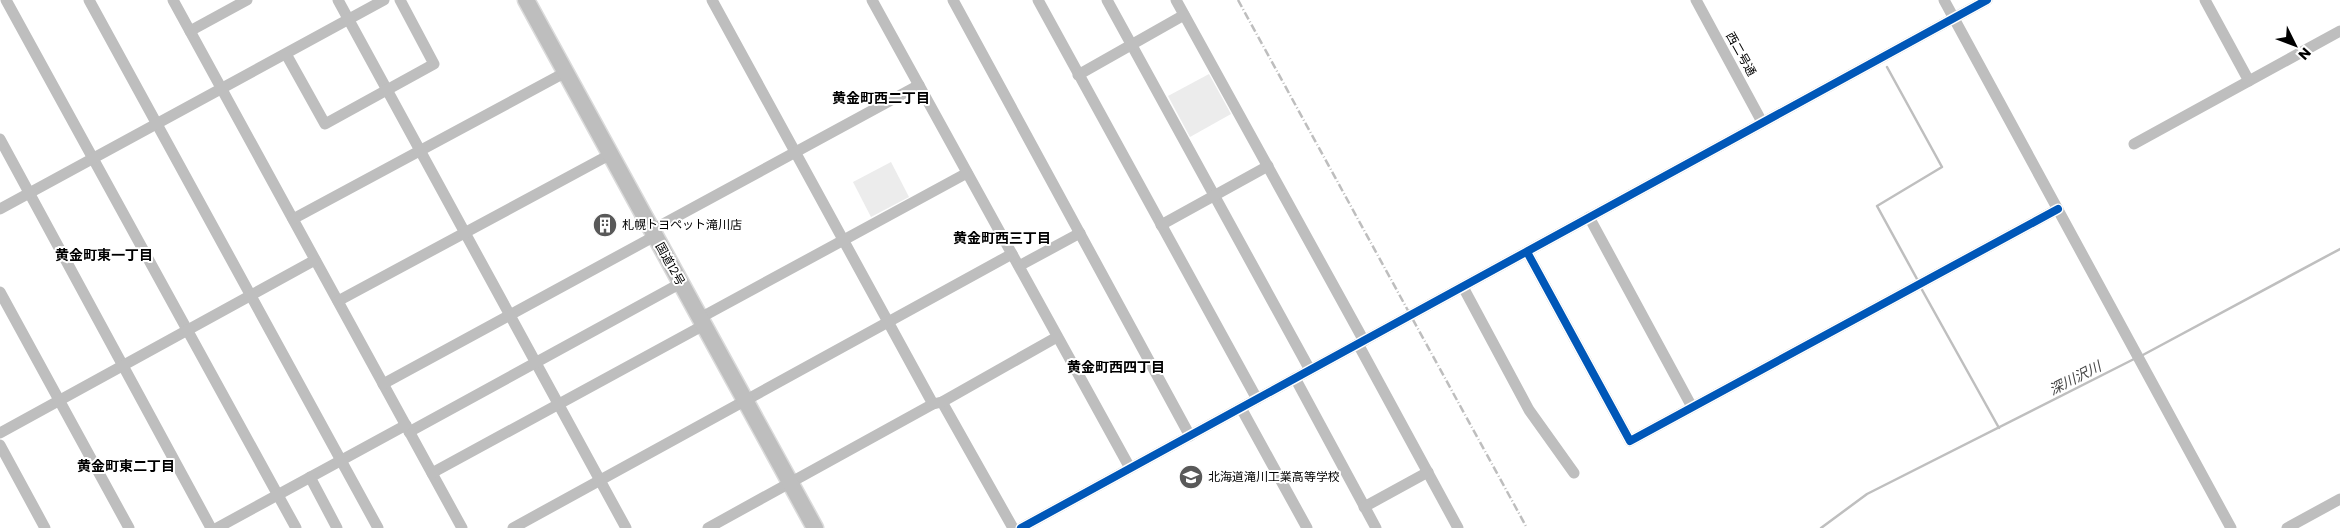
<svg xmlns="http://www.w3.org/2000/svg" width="2340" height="528" viewBox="0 0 2340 528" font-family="Poppins,'Noto Sans JP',sans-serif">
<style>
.green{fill:#ececec}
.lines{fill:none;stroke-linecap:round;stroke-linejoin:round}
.stream{stroke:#bfbfbf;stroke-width:2.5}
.highway-casing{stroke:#dbdbdb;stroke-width:19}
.minor{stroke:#bebebe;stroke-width:11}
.highway{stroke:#bebebe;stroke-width:16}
.rail{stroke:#bebebe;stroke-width:2.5;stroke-dasharray:8 2.5 1 2.5;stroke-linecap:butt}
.cycleway-casing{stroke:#fff;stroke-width:11}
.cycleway{stroke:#0057b8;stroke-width:8}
.labels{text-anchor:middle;stroke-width:4;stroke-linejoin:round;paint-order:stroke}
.street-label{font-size:12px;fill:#000;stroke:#fff}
.poi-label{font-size:12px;fill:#000;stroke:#fff;text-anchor:start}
.neighbourhood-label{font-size:14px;font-weight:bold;fill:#000;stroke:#fff}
.water-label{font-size:14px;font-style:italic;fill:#444;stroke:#fff}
</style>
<rect width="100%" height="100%" fill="#fff"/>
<g class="green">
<path d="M1209,74L1231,114L1190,137L1168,96Z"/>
<path d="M891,162L909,197L871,217L853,182Z"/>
</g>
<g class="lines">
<g class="stream">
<path d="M1887,67L1942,167L1877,206L1917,279"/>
<path d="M1921,288L1999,428"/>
<path d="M2141,356L2340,249"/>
<path d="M1821,528L1867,494L2136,358"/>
</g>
<g class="highway-casing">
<path id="highway" d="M526,0L815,528"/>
</g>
<g class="minor">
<path d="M6,0L296,528"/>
<path d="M89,0L378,528"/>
<path d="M173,0L462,528"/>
<path d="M338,0L626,528"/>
<path d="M712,0L933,404"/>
<path d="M872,0L1130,468"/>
<path d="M953,0L1190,436"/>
<path d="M1038,0L1257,399"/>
<path d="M1107,0L1310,370"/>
<path d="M1176,0L1364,341"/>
<path d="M1696,0L1762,122"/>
<path d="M1944,0L2231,528"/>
<path d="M2205,0L2249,81"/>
<path d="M190,31L247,0"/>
<path d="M286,54L325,124L434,64L400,0"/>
<path d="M1078,75L1184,15"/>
<path d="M0,139L211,528"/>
<path d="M2134,144L2340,31"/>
<path d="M0,209L384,0"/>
<path d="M1589,217L1692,407"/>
<path d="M293,219L566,72"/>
<path d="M1161,225L1268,166"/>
<path d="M652,230L919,85"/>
<path d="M1527,252L1630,441L2058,209"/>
<path d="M1019,266L1080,233"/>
<path d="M1463,287L1529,410L1574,473"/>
<path d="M0,292L129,528"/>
<path d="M338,301L611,154"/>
<path d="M700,318L967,173"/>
<path d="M1358,344L1458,528"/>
<path d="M1295,378L1376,528"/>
<path d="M383,384L655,236"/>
<path d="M942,402L1013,528"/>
<path d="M1241,408L1307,528"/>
<path d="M409,432L681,283"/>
<path d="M0,433L315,260"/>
<path d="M0,445L45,528"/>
<path d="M432,473L704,325"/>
<path d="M310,477L337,528"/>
<path d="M1364,507L1428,472"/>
<path d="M217,528L406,425"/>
<path d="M513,528L1012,254"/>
<path d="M708,528L933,404L942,402L1057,337"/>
<path d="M1021,528L1987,0"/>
<path d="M2287,528L2340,499"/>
</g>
<use href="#highway" class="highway"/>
<path class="rail" d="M1238,0L1527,528"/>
<g class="cycleway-casing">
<g id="cycleway">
<path d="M1527,252L1630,441L2058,209"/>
<path d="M1021,528L1987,0"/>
</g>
</g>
<use href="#cycleway" class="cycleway"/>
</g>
<defs>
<g id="building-disc" transform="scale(1.25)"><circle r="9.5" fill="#595959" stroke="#fff"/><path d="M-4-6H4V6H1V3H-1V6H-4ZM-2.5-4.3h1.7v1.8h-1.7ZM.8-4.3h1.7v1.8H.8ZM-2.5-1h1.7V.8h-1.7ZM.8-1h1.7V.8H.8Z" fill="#fff"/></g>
<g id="school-disc" transform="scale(1.25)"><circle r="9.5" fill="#595959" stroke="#fff"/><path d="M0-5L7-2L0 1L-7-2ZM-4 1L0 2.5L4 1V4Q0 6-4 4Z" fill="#fff"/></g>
</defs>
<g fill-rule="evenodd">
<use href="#building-disc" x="605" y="225"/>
<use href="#school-disc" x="1191" y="477"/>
</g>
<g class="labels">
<g class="street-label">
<text transform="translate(1741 54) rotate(61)" y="4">西二号通</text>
<text transform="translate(670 264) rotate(61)" y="4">国道12号</text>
</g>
<g class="poi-label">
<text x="622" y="229">札幌トヨペット滝川店</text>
<text x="1208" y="481">北海道滝川工業高等学校</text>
</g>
<g class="neighbourhood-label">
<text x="881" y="103">黄金町西二丁目</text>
<text x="1002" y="243">黄金町西三丁目</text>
<text x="104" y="260">黄金町東一丁目</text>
<text x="1116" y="372">黄金町西四丁目</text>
<text x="126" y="471">黄金町東二丁目</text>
</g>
<g class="water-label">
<text transform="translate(2075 378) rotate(-27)" y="5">深川沢川</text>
</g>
</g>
<g transform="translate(2295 45) rotate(132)" stroke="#ffffff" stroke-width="4" paint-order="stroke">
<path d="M0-4L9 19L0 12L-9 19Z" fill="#000000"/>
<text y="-8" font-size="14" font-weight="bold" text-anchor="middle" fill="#000000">N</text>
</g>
</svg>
